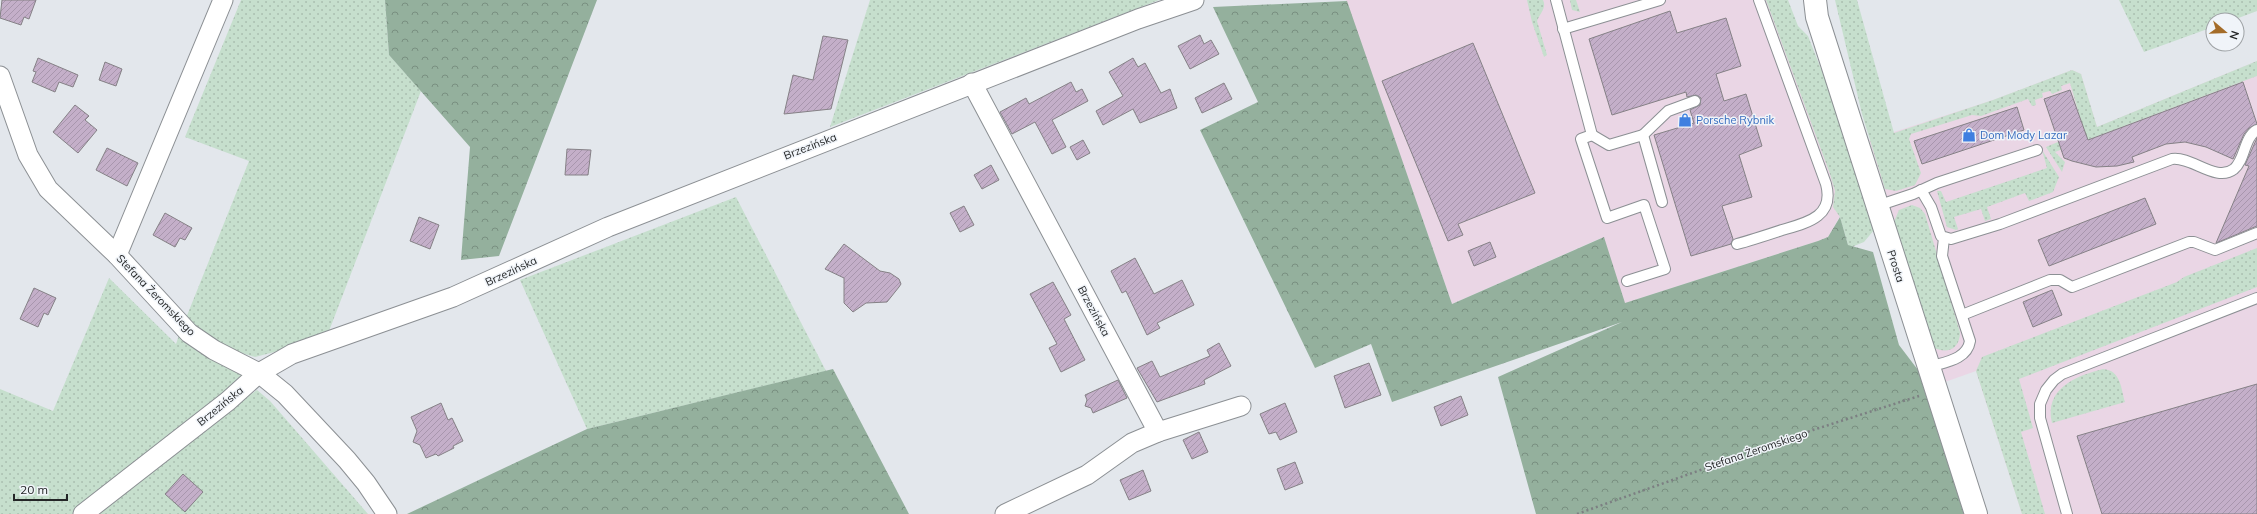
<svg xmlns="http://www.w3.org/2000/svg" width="2257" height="514" viewBox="0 0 2257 514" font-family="Mulish,sans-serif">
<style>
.commercial{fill:#ead6e5}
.grass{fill:url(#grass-dots)}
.forest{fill:url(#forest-crowns)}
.building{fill:url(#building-hatch);stroke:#858186}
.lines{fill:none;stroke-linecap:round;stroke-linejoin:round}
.lane-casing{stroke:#8c9094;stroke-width:12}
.street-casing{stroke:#8c9094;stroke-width:21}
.secondary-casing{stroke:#8c9094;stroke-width:24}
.path{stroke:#7c7f82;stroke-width:2.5;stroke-dasharray:2 3;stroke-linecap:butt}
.lane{stroke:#fff;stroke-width:10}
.street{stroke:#fff;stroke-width:19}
.secondary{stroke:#fff;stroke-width:22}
.labels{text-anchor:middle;stroke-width:3;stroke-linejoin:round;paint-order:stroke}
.shop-label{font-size:11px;fill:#366cbe;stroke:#f0f4f9;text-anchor:start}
.street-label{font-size:11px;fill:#242627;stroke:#f0f4f9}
</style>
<defs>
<pattern id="grass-dots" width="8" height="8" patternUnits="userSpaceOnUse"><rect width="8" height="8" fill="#c6dfcd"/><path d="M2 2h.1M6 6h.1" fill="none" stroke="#aabfb0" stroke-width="1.8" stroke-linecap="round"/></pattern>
<pattern id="forest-crowns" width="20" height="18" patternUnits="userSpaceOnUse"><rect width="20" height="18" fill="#94b09d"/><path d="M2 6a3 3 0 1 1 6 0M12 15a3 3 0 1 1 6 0" fill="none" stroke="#798f80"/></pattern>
<pattern id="building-hatch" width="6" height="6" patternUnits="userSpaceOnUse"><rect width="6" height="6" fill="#c4afc9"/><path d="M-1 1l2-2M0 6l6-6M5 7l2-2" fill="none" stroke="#a896ad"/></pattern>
</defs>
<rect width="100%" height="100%" fill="#e3e7ec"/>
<g class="commercial">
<path d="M1346,0H1775L1843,211L1828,237L1818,241L1622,304L1601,238L1452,304Z"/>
<path d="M2257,61V514H2022L1976,371L1945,382L1869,140L1993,100L2072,70L2081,74L2097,127Z"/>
</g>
<g class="grass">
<path d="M241,0H385L389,55L421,91L329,331L286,349L255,357L225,348L186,318L249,161L185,137Z"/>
<path d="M870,0H1159L830,127Z"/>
<path d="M1527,0H1543C1547,8 1540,13 1537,21L1547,55L1544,57L1532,22Z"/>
<path d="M1570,0H1576L1580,12L1572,10Z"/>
<path d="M1766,0H1788L1798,26L1808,36L1832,97L1874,230L1864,242L1849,248L1840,217L1833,207L1835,191L1830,174Z"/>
<path d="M1835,0H1857L1894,133L1993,100L2072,70L2081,74L2097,127L2257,61V76L2055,152L2065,162L2062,172L2046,147L2084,131L2070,83L2061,86L2062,90L2052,94L2050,91L2042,93L2043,97L2035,100L2036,105L2032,106L2028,99L1981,116L1972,115L1911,134L1909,139L1921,173L1915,185L1896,191L1885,189L1862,114Z"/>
<path d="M2119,0H2257V11L2233,20H2213V27L2144,52Z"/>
<path d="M2042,150L2059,177L2053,192L2029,201L2025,193L1987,207L1991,219L1985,221L1981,209L1954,217L1958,229L1956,230L1947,227L1937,191H1941L1946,202L2047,168Z"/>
<path d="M736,197L826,371L587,429L520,280Z"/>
<path d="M1912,205L1920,208L1925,214L1960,332C1960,349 1948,354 1934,348L1893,224L1899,210Z"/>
<path d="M2257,248V287L2019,379L2033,428L2021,432L2045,514H2022L1976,371L1982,357L2177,282L2184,277Z"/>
<path d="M109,278L176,344L179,335L244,377L73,514H0V389L53,411Z"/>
<path d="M2103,369C2121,370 2121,389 2125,402L2052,423C2044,389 2075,376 2103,369Z"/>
<path d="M257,390L270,401L368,514H95L217,418Z"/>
</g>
<g class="forest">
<path d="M385,0H597L499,256L461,260L470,147L389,55Z"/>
<path d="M1347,1L1452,304L1604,237L1625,303L1818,241L1828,237L1840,217L1848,245L1873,252L1899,345L1918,370L1964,514H1536L1498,377L1622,322L1392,402L1371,344L1315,368L1200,130L1258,102L1213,7Z"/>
<path d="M833,369L909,514H407L587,429Z"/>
</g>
<g class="building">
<path d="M2,0H36L29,19L24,17L21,25L0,18Z"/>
<path d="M1670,11L1677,33L1726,18L1741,66L1716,74L1724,101L1746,94L1762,146L1739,155L1752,197L1722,206L1733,239L1731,244L1691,256L1654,135L1694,123L1690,110L1700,105L1701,98L1696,95L1687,97L1686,92L1612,115L1589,39Z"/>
<path d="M1200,35L1204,44L1211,40L1219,54L1190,69L1178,46Z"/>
<path d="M823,36L848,40L831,109L784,114L793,75L813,80Z"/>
<path d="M1473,43L1535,193L1458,224L1463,235L1448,241L1382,81Z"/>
<path d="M38,58L78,75L73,87L59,82L55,92L32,82L36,72L33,71Z"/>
<path d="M1133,58L1138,67L1145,63L1161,93L1170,89L1177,108L1140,123L1133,109L1103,125L1096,111L1123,96L1109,72Z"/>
<path d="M105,62L122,69L116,86L99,80Z"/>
<path d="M1071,82L1076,92L1082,89L1088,101L1052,120L1066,147L1052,154L1035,122L1012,134L1000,112L1026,98L1029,104Z"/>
<path d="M2243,82L2257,124L2249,128L2244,134L2233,159L2206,147L2185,142L2166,144L2132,157L2134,162L2117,166L2096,167L2072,161L2064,158L2044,99L2070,90L2088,140Z"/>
<path d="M1224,83L1232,99L1202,113L1195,98Z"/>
<path d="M75,105L89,116L85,120L97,130L78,153L53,132Z"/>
<path d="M2017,107L2024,130L1922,164L1914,141Z"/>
<path d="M2257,138V226L2216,243L2249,166L2245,165Z"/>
<path d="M1083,140L1090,153L1077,160L1070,147Z"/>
<path d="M107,148L138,163L127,186L96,170Z"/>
<path d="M567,149L591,150L588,175H565Z"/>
<path d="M991,165L999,180L982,189L974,175Z"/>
<path d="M2145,198L2156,224L2049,266L2038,240Z"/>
<path d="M964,206L974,225L960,232L950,213Z"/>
<path d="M165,213L192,228L185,240L180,238L175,247L153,235Z"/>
<path d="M419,217L439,225L430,249L410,241Z"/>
<path d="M1490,242L1496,257L1474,266L1468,251Z"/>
<path d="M844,244L880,271L890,273L899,279L901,284L899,287L887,302L866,303L853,312L844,303V278L825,269Z"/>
<path d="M1135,258L1154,294L1182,280L1194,305L1157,323L1160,328L1147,335L1126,291L1122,293L1111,271Z"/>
<path d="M1053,282L1071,315L1064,319L1085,360L1061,372L1049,348L1057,344L1030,294Z"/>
<path d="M34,288L56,298L48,315L44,313L38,327L20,319Z"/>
<path d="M2052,290L2062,315L2033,327L2023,302Z"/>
<path d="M1219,343L1231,366L1204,380L1205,384L1157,402L1137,368L1152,361L1160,377L1210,356L1207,350Z"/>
<path d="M1369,363L1381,395L1345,408L1334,376Z"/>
<path d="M1118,380L1127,398L1093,413L1091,408L1085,406L1087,400L1085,395Z"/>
<path d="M2257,384V514H2102L2077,436Z"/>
<path d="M1461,396L1468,415L1441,426L1434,407Z"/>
<path d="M441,403L448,420L452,418L463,441L453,446L454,448L438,456L436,454L426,458L420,445L413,442L417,431L411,417Z"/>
<path d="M1285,403L1297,432L1280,440L1276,432L1269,434L1260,414Z"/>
<path d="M1199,432L1208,452L1192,459L1183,440Z"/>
<path d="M1295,462L1303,483L1285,490L1277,469Z"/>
<path d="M1143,470L1151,491L1129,500L1120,480Z"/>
<path d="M183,474L203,492L185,512L165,494Z"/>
</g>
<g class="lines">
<g class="lane-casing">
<g id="lane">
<path d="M1556,0L1592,135L1581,139L1607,218L1644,205L1665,269L1627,281"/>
<path d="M1563,29L1660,0"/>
<path d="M1592,135L1609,145L1643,135L1662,202"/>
<path d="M1643,135L1668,111L1695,101"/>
<path d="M1921,190L1931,207L1941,236L1951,239L2000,224L2172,159C2192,156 2216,183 2234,169C2245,160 2244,137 2257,130"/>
<path d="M1877,206L1913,194L1937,183L2037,150"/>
<path d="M1737,244C1752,240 1767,235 1782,230C1806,223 1835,217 1826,184L1759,0"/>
<path d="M1962,315L2050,280H2060L2072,287L2189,242H2194L2215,250L2257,233"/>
<path d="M1929,367C1944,362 1967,360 1970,341L1942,256L1944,238"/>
<path d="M2067,514L2040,418V404L2046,390L2054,380L2062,374L2257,298"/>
</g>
</g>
<g class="street-casing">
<g id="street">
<path d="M0,76L28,155L48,189L117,255L189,333L214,350L259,373L285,394L347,460L366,483L387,514"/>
<path d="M972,83L1158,432"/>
<path d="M117,255L223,0"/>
<path d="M83,514L228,401L259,373L292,354L453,297L608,227L1138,19L1194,0"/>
<path d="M1005,514L1087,475L1132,443L1158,432L1241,406"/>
</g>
</g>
<g class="secondary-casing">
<path id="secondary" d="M1815,0L1817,17L1976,514"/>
</g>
<path class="path" d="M1577,514L1813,430L1919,396"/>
<use href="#lane" class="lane"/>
<use href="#street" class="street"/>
<use href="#secondary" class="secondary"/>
</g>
<defs>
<g id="shop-bare" transform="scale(1.08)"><path d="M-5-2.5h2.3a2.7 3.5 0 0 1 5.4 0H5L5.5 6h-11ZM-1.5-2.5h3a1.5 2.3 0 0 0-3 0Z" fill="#3f7fe0" stroke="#f0f4f9" stroke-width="2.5" paint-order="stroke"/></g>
</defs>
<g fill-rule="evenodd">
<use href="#shop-bare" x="1685" y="120"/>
<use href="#shop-bare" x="1969" y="135"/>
</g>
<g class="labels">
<g class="shop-label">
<text x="1696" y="124">Porsche Rybnik</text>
<text x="1980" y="139">Dom Mody Lazar</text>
</g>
<g class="street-label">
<text transform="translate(810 146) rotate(-21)" y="4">Brzezińska</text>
<text transform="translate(1896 266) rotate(72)" y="4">Prosta</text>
<text transform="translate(511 271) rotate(-25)" y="4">Brzezińska</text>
<text transform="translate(156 295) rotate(46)" y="4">Stefana Żeromskiego</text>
<text transform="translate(1094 311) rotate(62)" y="4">Brzezińska</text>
<text transform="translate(220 406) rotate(-39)" y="4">Brzezińska</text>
<text transform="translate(1756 450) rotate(-19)" y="4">Stefana Żeromskiego</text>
</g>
</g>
<g transform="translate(2225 32) rotate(109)"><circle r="19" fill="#f0f4f9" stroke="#9ea2a5"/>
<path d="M0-3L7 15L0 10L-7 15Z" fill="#a46c29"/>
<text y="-6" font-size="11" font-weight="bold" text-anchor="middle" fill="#242627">N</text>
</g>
<path d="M14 494v6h53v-6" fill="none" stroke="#242627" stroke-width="2"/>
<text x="20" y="494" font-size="12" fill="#242627" stroke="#f0f4f9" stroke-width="3" paint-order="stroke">20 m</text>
</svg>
